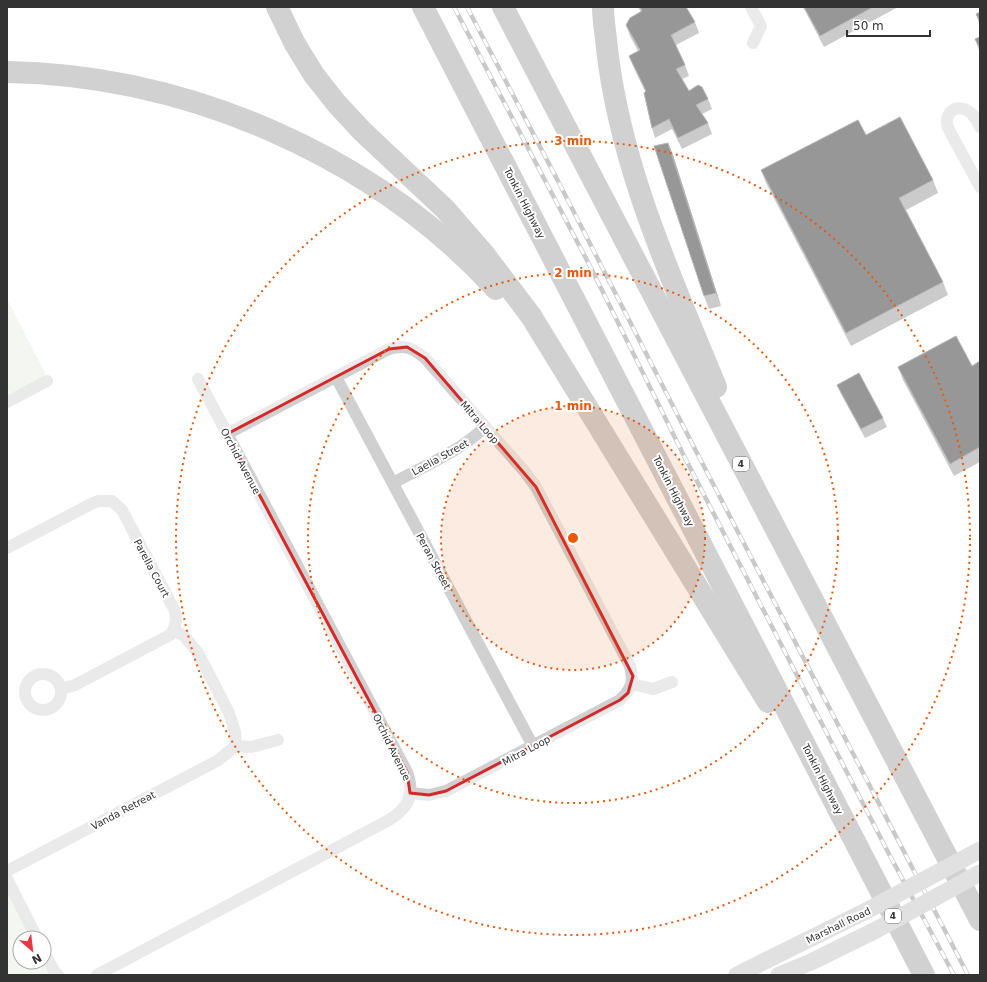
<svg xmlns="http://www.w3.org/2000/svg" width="987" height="982" viewBox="0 0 987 982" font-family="'DejaVu Sans',sans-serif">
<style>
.green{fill:#e6ecdf}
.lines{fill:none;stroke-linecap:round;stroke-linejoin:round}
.minor{stroke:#d0d0d0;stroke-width:12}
.secondary{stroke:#bdbdbd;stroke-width:17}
.motorway{stroke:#9a9a9a;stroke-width:22}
.rail-casing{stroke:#888;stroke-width:4.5}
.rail{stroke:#fff;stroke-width:3;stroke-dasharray:9;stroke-linecap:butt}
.secondary-bridge{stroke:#bdbdbd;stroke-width:17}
.wall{fill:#8c8c8c}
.shaded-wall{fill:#5f5f5f}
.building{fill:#1a1a1a;stroke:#5f5f5f}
.marked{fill:none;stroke:#d62828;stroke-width:3;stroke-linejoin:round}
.ring{fill:none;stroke:#e8590c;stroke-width:2;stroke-dasharray:2 4}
.labels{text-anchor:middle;stroke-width:4;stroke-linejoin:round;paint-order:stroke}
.shield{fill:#fff;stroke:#707070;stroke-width:1}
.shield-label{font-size:9px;font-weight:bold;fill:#333}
.street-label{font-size:10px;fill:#333;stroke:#fff}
.centre{fill:#e8590c;stroke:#fff;stroke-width:2}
.ring-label{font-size:12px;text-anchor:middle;font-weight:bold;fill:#e8590c;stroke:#fff;stroke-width:4;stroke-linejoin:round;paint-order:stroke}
</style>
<rect width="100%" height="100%" fill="#fff"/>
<g class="green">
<path d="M7,299L46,375L7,395Z"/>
<path d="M7,879L37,938H20V962H44L58,975H7Z"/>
</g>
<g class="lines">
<g class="minor">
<path d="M751,7L761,26L753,43"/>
<path d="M980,127C978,122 975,117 971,113C957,102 943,112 948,128L980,187"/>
<path d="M336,377L533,746"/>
<path d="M7,402L47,381"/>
<path d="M227,434L389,349C406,344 412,348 425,358L525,472L536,487L630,666C634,682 632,688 620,700L446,791L429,795L410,793"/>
<path d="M393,483C424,466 459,452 485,427"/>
<path d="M7,548L91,504L98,501H112L122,510L175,611C177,621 176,627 170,635L75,685L61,689"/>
<circle cx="43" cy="692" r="18"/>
<path d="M632,684L653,689L672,682"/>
<path d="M236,746L251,747L278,740"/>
<path d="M7,871L217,761L236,746L235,732L229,713L198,653L184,636L174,630"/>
<path d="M7,879L37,938"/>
<path d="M44,952L53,969L58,975"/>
<path d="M97,975L389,820C409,808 415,794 407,772L198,379"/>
</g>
<g class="secondary">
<path d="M737,975L866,911"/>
<path d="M779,975L811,962L876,930"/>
</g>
<g class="motorway">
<path d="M277,7L295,44L314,75L337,104L362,131L445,209L484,254L531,316L768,702"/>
<path d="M423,7L924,975"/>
<path d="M503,7L980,920"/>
<path d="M603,7C603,21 606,35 607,49C621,169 671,277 716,387"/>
<path d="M7,72C187,75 373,155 496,289"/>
</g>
<g class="rail-casing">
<g id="rail">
<path d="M454,7L591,268L684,456L889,854L954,975"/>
<path d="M467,7L559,183L697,453L968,975"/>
</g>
</g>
<use href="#rail" class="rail"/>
<g class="secondary-bridge">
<path d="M866,911L980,850"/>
<path d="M876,930L980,873"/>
</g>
</g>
<g class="wall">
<path d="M638,7H686L695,22L699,33L676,45L685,65L689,76L682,79L689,91L708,99L712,109L702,114L708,123L712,134L682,149L672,129L655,138L652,128L645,91L633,66L629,56L638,51L630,36L626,25L641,12Z"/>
<path d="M803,7H898L824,47Z"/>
<path d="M980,12V26L976,14Z"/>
<path d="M980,37V53L975,39Z"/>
<path d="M866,135L933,180L938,193L906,210L943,282L948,295L851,346L766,183L761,170Z"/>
<path d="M668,143L673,155L721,306L709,309L704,296Z"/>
<path d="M980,361V462L954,476L903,380L898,367L972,366Z"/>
<path d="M837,385L883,418L887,427L865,438L841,394Z"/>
</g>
<path class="shaded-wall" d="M668,143L673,155L721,306L716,293Z"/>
<g class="building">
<path d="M640,7H686L695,22L671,35L685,65L676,69L689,91L698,85L702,87L708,99L696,105L708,123L678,138L669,119L652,128L644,93L646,91L629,56L640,50L626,25L630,18L642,11Z"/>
<path d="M804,7H873L820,36Z"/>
<path d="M980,12V22L976,14Z"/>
<path d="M980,37V49L975,39Z"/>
<path d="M900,117L933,180L899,198L943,282L846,333L761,170L858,120L866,135Z"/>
<path d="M668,143L716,293L704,296L654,146Z"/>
<path d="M956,336L972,366L980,361V447L950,464L898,367Z"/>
<path d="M859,373L883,418L861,429L837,385Z"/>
</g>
<path d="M0 0H987V982H0ZM407,347L425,358L536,487L633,676L628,693L620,700L446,791L429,795L410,793L407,772L227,434L389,349Z" fill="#fff" fill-opacity=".55" fill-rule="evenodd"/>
<path class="marked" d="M407,347L425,358L536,487L633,676L628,693L620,700L446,791L429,795L410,793L407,772L227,434L389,349Z"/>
<circle cx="573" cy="538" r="132" fill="#e8590c" fill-opacity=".12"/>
<g class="ring">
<circle cx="573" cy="538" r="132"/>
<circle cx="573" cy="538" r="265"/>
<circle cx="573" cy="538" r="397"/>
</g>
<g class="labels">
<g class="shield">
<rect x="733" y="457" width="16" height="14" rx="3"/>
<rect x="885" y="909" width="16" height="14" rx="3"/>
</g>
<g class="shield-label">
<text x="741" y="467">4</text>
<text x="893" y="919">4</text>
</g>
<g class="street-label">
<text transform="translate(525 203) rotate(63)" y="4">Tonkin Highway</text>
<text transform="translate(480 422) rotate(49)" y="4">Mitra Loop</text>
<text transform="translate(440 457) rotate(-29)" y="4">Laelia Street</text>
<text transform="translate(241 461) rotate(62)" y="4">Orchid Avenue</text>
<text transform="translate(674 491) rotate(63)" y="4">Tonkin Highway</text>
<text transform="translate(434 561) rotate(62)" y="4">Peran Street</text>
<text transform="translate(152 568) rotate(62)" y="4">Parella Court</text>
<text transform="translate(392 747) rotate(64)" y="4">Orchid Avenue</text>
<text transform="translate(526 750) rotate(-28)" y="4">Mitra Loop</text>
<text transform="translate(823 779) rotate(63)" y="4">Tonkin Highway</text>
<text transform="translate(123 810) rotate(-28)" y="4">Vanda Retreat</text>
<text transform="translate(838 925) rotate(-26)" y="4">Marshall Road</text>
</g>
</g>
<circle cx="573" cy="538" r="6" class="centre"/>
<g class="ring-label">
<text x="573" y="145">3 min</text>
<text x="573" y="277">2 min</text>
<text x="573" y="410">1 min</text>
</g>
<rect width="987" height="982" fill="none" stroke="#333333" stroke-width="16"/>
<g transform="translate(32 950) rotate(152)"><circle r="19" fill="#ffffff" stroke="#adadad"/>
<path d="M0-3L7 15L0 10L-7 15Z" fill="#e63946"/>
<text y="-6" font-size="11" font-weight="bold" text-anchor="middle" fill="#333333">N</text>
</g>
<path d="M847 30v6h83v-6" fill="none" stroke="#333333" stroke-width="2"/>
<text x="853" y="30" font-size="12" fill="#333333" stroke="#ffffff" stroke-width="3" paint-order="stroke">50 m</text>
</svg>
